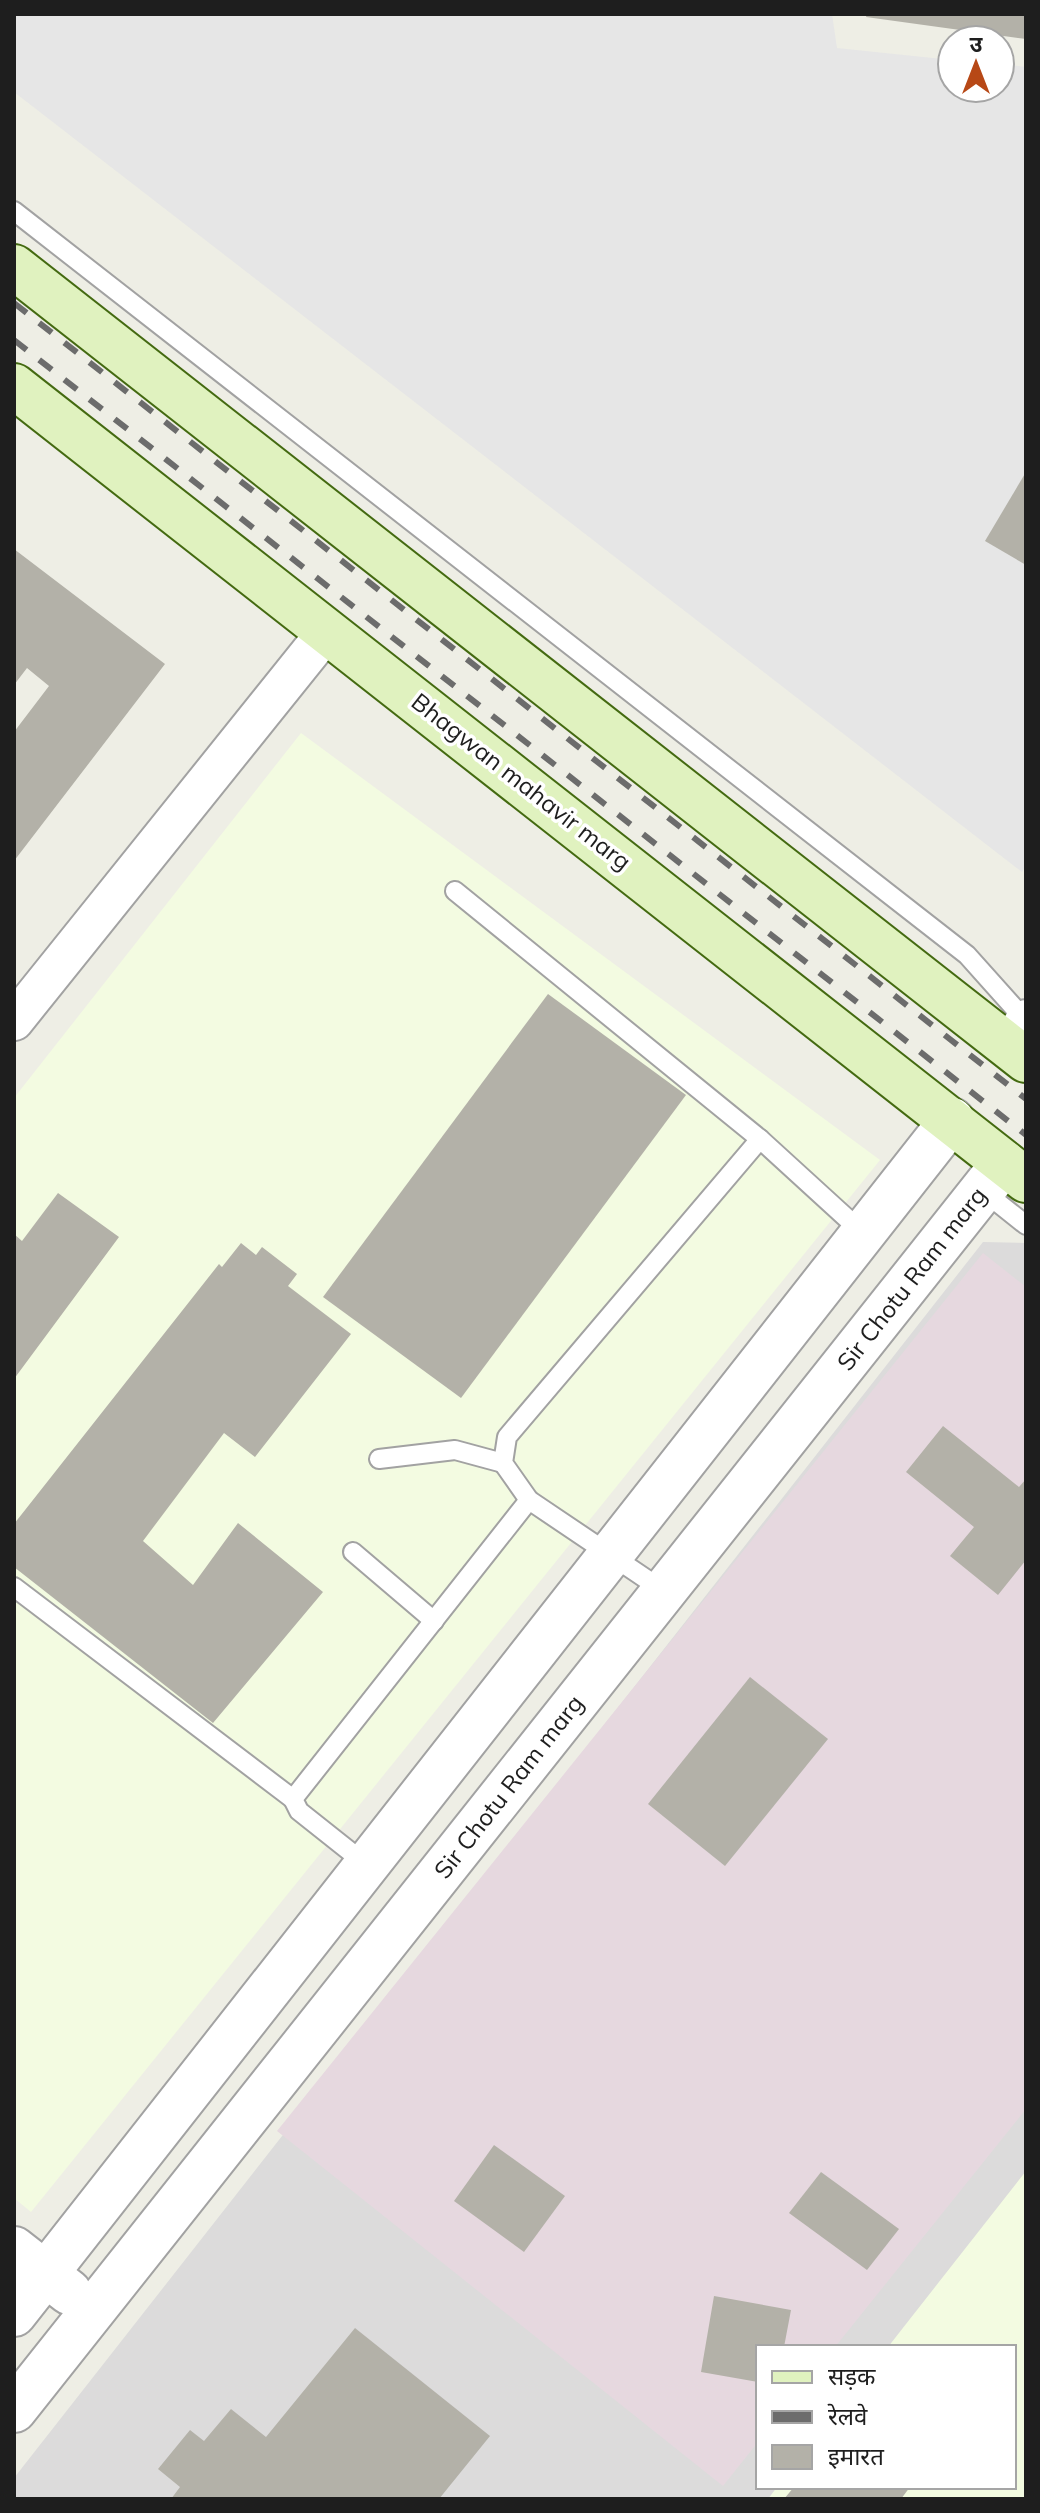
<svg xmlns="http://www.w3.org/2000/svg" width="1040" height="2513" viewBox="0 0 1040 2513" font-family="Mulish,'Noto Sans Devanagari',sans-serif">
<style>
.residential{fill:#dcdbdb;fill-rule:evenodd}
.industrial{fill:#e6d8df}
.education{fill:#f3fbe1}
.parking{fill:#e6e6e6}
.building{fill:#b3b1a8}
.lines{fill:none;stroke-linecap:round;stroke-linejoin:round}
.service-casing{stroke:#a2a2a2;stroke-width:22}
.minor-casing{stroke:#a2a2a2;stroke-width:42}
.tertiary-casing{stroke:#a2a2a2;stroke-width:48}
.secondary-casing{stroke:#446a11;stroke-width:48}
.service{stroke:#fff;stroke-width:18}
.minor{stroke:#fff;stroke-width:38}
.tertiary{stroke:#fff;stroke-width:44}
.secondary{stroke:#e0f2bf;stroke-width:44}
.rail{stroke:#6c6c6c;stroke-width:6;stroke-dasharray:16 16;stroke-linecap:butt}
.labels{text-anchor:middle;stroke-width:7;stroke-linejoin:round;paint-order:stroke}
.street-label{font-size:24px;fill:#1e1e1e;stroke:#fff}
</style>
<rect width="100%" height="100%" fill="#eeeee5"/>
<path class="residential" d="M983,1242L1026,1243V2499H14V2478ZM758,2347H1014V2487H758Z"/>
<path class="industrial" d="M983,1253L1026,1287V2109L835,2347H758V2442L723,2486L277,2131Z"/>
<g class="education">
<path d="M301,733L880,1160L31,2212L14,2198V1098Z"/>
<path d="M1026,2171V2499H768L777,2487H1014V2347H888Z"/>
</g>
<path class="parking" d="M14,14H832L837,48L952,60V88H1000V64L1026,67V865L1022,872L14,92Z"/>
<g class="building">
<path d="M867,14H1026V39L866,17Z"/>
<path d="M1026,472V565L985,541Z"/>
<path d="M14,549L165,664L14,861V732L49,686L27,668L14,685Z"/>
<path d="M548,994L686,1095L461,1398L323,1297Z"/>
<path d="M58,1193L119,1237L14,1379V1234L22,1241Z"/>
<path d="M241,1243L256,1255L262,1247L297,1274L288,1286L351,1334L255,1457L224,1433L143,1541L193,1585L238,1523L323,1592L213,1723L14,1567V1524L219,1264L222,1267Z"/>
<path d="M943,1426L1019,1487L1026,1479V1560L998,1595L950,1556L974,1527L906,1472Z"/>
<path d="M750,1677L828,1739L725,1866L648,1804Z"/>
<path d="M494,2145L565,2196L524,2252L454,2201Z"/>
<path d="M821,2172L899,2229L867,2270L789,2213Z"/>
<path d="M714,2296L791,2310L784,2347H758V2382L701,2372Z"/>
<path d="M355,2328L490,2436L439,2499H171L180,2487L158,2469L190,2430L204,2441L231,2409L266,2437Z"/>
<path d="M794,2487H910L901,2499H784Z"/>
</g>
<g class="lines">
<g class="service-casing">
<g id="service">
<path d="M14,211L967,955L1026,1021"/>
<path d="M455,891L760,1139"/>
<path d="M982,1190L1026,1225"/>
<path d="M379,1459L455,1450L503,1463"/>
<path d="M353,1552L434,1621"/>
<path d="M14,1587L293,1799"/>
<path d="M664,1591L529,1500L503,1463L507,1437L760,1139L863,1233"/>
<path d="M367,1865L299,1811L293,1799L529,1500"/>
</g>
</g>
<g class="minor-casing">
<g id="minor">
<path d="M14,1021L328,630"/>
<path d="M1009,1045L1026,1019"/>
</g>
</g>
<g class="tertiary-casing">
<g id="tertiary">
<path d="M14,2249L69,2292"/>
<path d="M14,2314L952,1120"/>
<path d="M14,2410L1004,1163"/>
</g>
</g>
<g class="secondary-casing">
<g id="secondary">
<path d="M14,267L1026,1060"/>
<path d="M14,386L1026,1180"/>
</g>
</g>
<use href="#service" class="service"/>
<use href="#minor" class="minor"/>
<use href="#tertiary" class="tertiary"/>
<use href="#secondary" class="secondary"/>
<g class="rail">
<path d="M14,303L1026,1099"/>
<path d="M14,340L1026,1135"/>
</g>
</g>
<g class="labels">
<g class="street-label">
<text transform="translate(521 782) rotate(38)" y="8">Bhagwan mahavir marg</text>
<text transform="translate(912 1279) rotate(-52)" y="8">Sir Chotu Ram marg</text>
<text transform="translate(509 1787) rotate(-52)" y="8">Sir Chotu Ram marg</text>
</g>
</g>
<rect width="1040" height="2513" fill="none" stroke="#1e1e1e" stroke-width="32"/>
<rect x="756" y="2345" width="260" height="144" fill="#ffffff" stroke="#a5a5a5" stroke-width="2"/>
<rect x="772" y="2371" width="40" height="12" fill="#e0f2bf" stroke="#a5a5a5" stroke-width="2"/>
<text x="828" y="2385" font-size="24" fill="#1e1e1e">सड़क</text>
<rect x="772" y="2411" width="40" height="12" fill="#6c6c6c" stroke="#a5a5a5" stroke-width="2"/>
<text x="828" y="2425" font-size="24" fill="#1e1e1e">रेलवे</text>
<rect x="772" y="2445" width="40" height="24" fill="#b3b1a8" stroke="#a5a5a5" stroke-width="2"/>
<text x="828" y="2465" font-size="24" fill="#1e1e1e">इमारत</text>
<g transform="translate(976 64)"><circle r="38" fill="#ffffff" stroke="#a5a5a5" stroke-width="2"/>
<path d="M0-6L14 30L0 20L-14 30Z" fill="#b74816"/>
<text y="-12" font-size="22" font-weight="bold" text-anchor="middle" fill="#1e1e1e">उ</text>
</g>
</svg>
